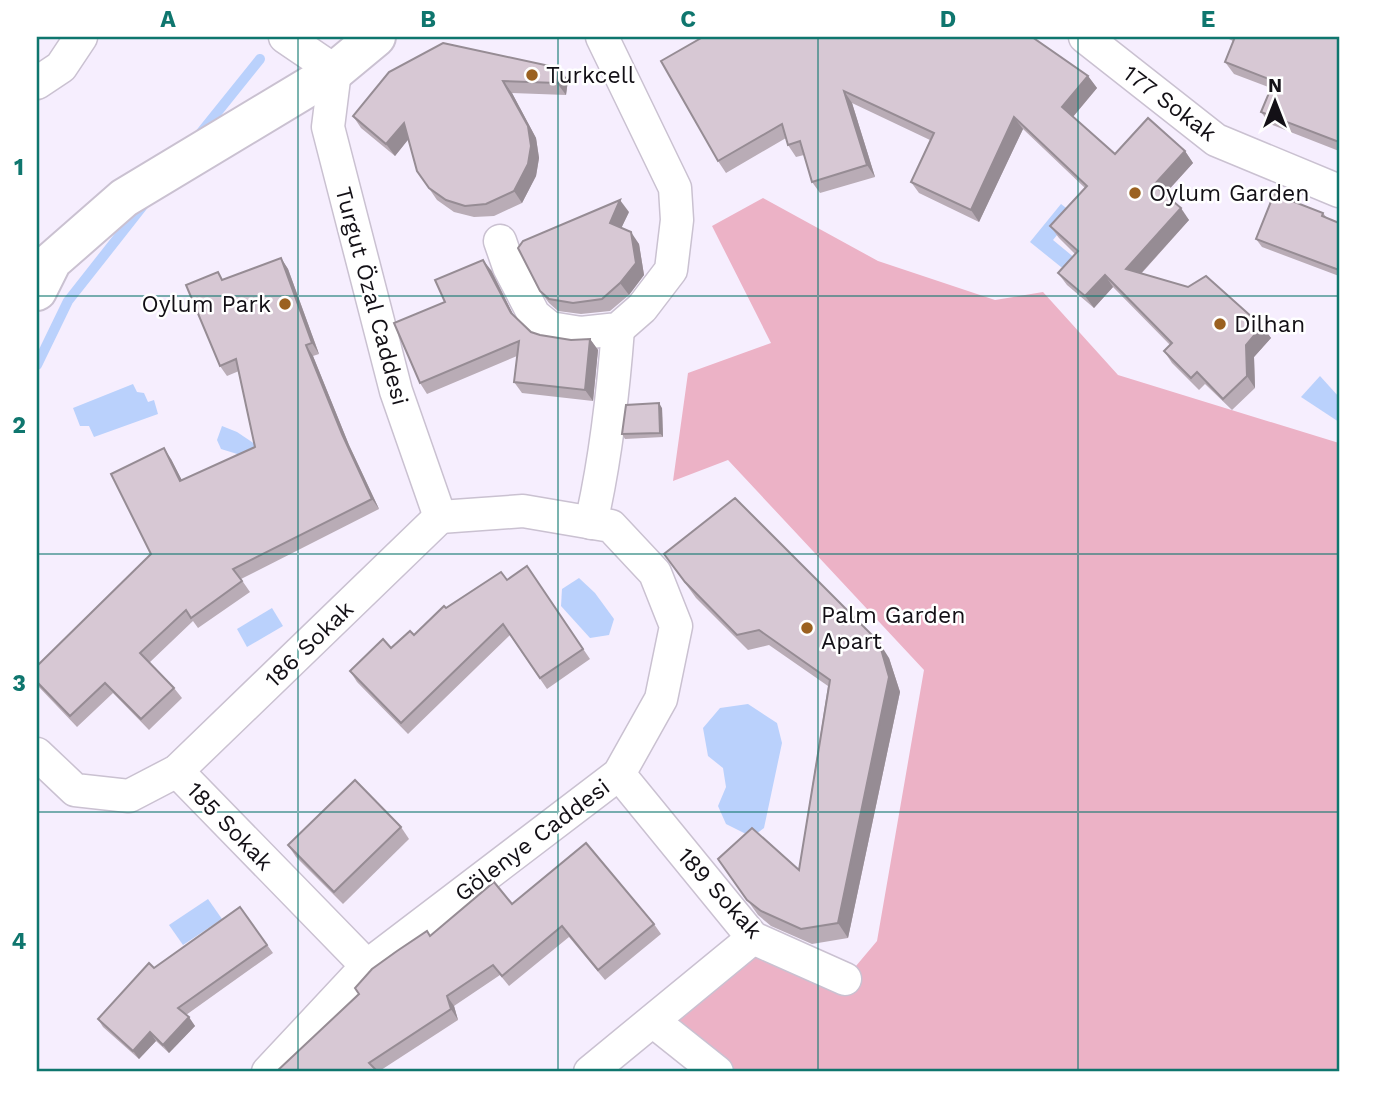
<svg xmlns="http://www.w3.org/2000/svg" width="1376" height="1109" viewBox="0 0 1376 1109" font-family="'Work Sans',sans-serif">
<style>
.green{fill:#ecb2c6}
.water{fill:#bad1fc}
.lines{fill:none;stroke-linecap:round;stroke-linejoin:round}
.stream{stroke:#bad1fc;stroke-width:10}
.street-casing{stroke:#cac1d1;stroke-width:35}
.secondary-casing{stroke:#cac1d1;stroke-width:42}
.street{stroke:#fff;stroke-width:32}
.secondary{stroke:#fff;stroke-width:38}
.wall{fill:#b9acb6}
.shaded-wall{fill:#968c94}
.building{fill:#d7c8d4;stroke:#968c94;stroke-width:2}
.grid{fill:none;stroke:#0f766e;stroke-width:2;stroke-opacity:0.55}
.poi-dot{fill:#9b6120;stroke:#fff;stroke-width:2.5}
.labels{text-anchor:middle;stroke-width:5;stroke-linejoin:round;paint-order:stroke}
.poi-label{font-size:23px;fill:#131016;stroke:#fff;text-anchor:start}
.street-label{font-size:23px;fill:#131016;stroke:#fff}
.neatline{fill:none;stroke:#0f766e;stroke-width:2.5}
.grid-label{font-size:23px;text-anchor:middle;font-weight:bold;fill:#0f766e}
</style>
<rect width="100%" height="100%" fill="#f6eefe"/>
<path class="green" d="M763,198L878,261L995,300L1043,292L1118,375L1339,443V1072H717L653,1021L753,938L845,979L877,941L924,670L728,460L673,481L688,373L771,343L712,226Z"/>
<g class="water">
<path d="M1061,204L1074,214L1053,240L1076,259L1066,271L1030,242Z"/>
<path d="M1320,376L1339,397V422L1301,397Z"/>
<path d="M133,384L137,392L144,393L148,402L154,400L158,414L94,437L89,426H80L73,408Z"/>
<path d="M222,426L237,432L261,448L257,460L221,449L217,440Z"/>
<path d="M579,578L595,593L614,619L609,635L590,638L561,606L562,589Z"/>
<path d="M272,608L283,626L247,647L237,629Z"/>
<path d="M748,704L777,723L782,743L764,828L752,837L726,824L718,806L726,787L723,768L708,756L703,728L720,708Z"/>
<path d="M208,899L222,919L183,945L169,925Z"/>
</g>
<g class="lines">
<g class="stream">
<path d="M199,135L260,59"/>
<path d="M37,365L68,301L146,202"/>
</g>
<g class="street-casing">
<g id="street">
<path d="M285,37L335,71L328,127L396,391L440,517"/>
<path d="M1085,37L1216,140L1339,191"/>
<path d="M37,83L61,67L81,37"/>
<path d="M500,241L509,267L534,315L550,328L581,333L618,329L642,308L671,270L677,220L675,188L602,37"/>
<path d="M591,523C606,458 613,395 618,329"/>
<path d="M37,754L75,790L129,796L177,771L440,517"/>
<path d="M177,771L367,966"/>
<path d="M619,774L753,938L845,979"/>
<path d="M653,1021L717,1072"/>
<path d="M268,1072L367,966L619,774L661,699L676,626L655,573L611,526L523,511L440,517"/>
<path d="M590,1072L753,938"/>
</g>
</g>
<g class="secondary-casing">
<path id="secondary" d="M37,291L52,261L124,198L335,71L376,37"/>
</g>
<use href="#street" class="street"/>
<use href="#secondary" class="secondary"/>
</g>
<g class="wall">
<path d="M1225,37H1339V151L1270,124L1261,112L1271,88L1234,74L1225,62L1233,41Z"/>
<path d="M661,61L1088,76L1097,88L1073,117L1115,154L1185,151L1193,163L1165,194L1189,220L1141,274L1262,326L1271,338L1254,357L1255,388L1232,410L1205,384L1199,390L1172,363L1164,351L1170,345L1113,287L1094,308L1067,285L1058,273L1075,254L1059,238L1050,226L1085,188L1023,129L979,222L919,193L911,182L930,140L852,103L875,177L820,193L812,182L804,155L796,157L788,145L786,138L726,173L718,161Z"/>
<path d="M389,72L568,80L566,95L512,93L536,138L539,158L536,176L522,203L494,216L474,217L454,212L437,200L417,171L408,139L395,156L361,128L353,116Z"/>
<path d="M629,212L621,228L639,244L644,275L629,295L610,311L581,314L558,311L549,303L540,291Z"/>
<path d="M1323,213L1327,218L1339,223V276L1262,247L1256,239Z"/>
<path d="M281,258L288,269L319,354L313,356L349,445L379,509L241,579L250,592L198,628L193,621L149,663L174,688L182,698L149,730L113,693L77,727L37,685V666L151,554L171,459L182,481L255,447L239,371L227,376L220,366L224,279Z"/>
<path d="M491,270L514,317L531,332L540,335L571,340L590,339L598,350L593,401L522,393L514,382L517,356L427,394L420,383L445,302Z"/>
<path d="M662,408L663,437L625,439L622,434Z"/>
<path d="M664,554L889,658L900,692L848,938L812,944L771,926L758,915L718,859L799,870L828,686L769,645L748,650L696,598Z"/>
<path d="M527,566L590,659L547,689L510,635L408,734L357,682L350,671L414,635L446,608L507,580Z"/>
<path d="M401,827L409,839L343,904L296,857L288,845Z"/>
<path d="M512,904L654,924L661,934L605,980L569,937L509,986L500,975L454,1006L458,1020L378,1072H276L430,936Z"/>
<path d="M240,907L273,953L186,1015L195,1026L169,1053L156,1041L139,1059L103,1027L98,1019L154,968Z"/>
</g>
<g class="shaded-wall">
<path d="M559,68L568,80L566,95L557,83Z"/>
<path d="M1088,76L1097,88L1071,119L1062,107Z"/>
<path d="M503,81L512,93L536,138L539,158L536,176L522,203L514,191Z"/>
<path d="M844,91L852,103L875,177L867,165Z"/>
<path d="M1014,117L1023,129L979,222L971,210Z"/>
<path d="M404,123L412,135L395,156L386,144Z"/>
<path d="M1185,151L1193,163L1163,196L1154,185Z"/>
<path d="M620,200L629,212L618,235L610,223Z"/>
<path d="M1181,208L1189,220L1134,281L1126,269Z"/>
<path d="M631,232L639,244L644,275L629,295L620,283Z"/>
<path d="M281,258L288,269L319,354L312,343Z"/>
<path d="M483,260L491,270L518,324L511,313Z"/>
<path d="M1105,275L1113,287L1094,308L1085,296Z"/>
<path d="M1262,326L1271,338L1254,357L1255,388L1247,376L1246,345Z"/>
<path d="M590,339L598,350L593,401L585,390Z"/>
<path d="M306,345L313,356L349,445L379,509L372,499L342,434Z"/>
<path d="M659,403L662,408L663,437L660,433Z"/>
<path d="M164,448L171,459L188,492L180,481Z"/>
<path d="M879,642L889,658L900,692L848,938L838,923Z"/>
<path d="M447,996L454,1006L458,1020L451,1009Z"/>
<path d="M189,1017L195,1026L169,1053L163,1045Z"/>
<path d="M150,1032L156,1041L139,1059L133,1051Z"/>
</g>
<g class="building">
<path d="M703,37H1032L1088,76L1062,107L1115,154L1148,118L1185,151L1154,185L1181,208L1126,269L1188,287L1206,276L1262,326L1246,345L1247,376L1223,399L1197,372L1191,378L1164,351L1172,343L1105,275L1085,296L1058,273L1078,251L1050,226L1087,186L1014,117L971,210L911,182L934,133L844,91L867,165L812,182L800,141L788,145L782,124L718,161L661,61Z"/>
<path d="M1235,37H1339V142L1261,112L1274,81L1225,62Z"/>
<path d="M443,43L559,68L557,83L503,81L528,126L531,146L528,164L514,191L486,204L465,206L446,200L429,188L417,171L404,123L386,144L353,116L389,72Z"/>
<path d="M1274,194L1323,213L1322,216L1339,223V270L1256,239Z"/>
<path d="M620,200L610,223L631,232L636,263L620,283L602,299L573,303L549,299L540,291L518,248L523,241Z"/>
<path d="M281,258L312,343L306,345L342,434L372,499L233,569L242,581L191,618L186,610L140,653L174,688L141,719L105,683L70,716L37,682V666L151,554L111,474L164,448L180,481L255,447L236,359L220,366L186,285L218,272L222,280Z"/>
<path d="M483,260L511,313L531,332L540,335L571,340L590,339L585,390L514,382L519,341L420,383L394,323L445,302L435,280Z"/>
<path d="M659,403L660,433L622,434L626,405Z"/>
<path d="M735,498L879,642L889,677L838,923L801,929L761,911L747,900L718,859L752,828L799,870L830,680L759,630L737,635L685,582L664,554Z"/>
<path d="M527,566L583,649L540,678L503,624L401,723L350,671L383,639L391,648L410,631L414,635L444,606L446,608L501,572L507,580Z"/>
<path d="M355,780L401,827L334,892L288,845Z"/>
<path d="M586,843L654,924L598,970L562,926L502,976L493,965L447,996L451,1009L369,1063L378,1072H276L359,994L355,988L372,969L397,951L427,931L430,936L494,882L512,904Z"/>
<path d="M240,907L267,945L178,1008L189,1017L163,1045L150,1032L133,1051L98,1019L149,963L154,968Z"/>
</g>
<path class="grid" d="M298,37V1072M558,37V1072M818,37V1072M1078,37V1072M37,296H1339M37,554H1339M37,812H1339"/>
<g class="poi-dot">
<circle cx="532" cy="75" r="7"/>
<circle cx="1135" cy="193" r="7"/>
<circle cx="285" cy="304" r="7"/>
<circle cx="1220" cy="324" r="7"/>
<circle cx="807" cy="628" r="7"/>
</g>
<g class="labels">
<g class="poi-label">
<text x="546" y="83">Turkcell</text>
<text x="1149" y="201">Oylum Garden</text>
<text x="271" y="312" text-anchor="end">Oylum Park</text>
<text x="1234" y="332">Dilhan</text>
<text x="821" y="623">Palm Garden<tspan x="821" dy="26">Apart</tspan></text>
</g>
<g class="street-label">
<text transform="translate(1170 103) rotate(37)" y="8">177 Sokak</text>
<text transform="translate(372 296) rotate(75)" y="8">Turgut Özal Caddesi</text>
<text transform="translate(309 644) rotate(-44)" y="8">186 Sokak</text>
<text transform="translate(230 826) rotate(46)" y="8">185 Sokak</text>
<text transform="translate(532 840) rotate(-37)" y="8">Gölenye Caddesi</text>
<text transform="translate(720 893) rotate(48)" y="8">189 Sokak</text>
</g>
</g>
<rect width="1376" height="1109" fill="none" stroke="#ffffff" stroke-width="77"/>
<g transform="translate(1275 102)" stroke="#ffffff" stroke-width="5" paint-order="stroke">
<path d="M0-5L12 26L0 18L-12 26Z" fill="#131016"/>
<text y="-10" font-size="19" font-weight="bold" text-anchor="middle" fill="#131016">N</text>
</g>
<rect x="38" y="38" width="1300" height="1032" class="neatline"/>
<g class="grid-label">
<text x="168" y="27">A</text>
<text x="428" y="27">B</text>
<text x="688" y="27">C</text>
<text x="948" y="27">D</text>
<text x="1208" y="27">E</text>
<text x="19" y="175">1</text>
<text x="19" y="433">2</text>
<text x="19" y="691">3</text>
<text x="19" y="949">4</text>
</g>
</svg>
